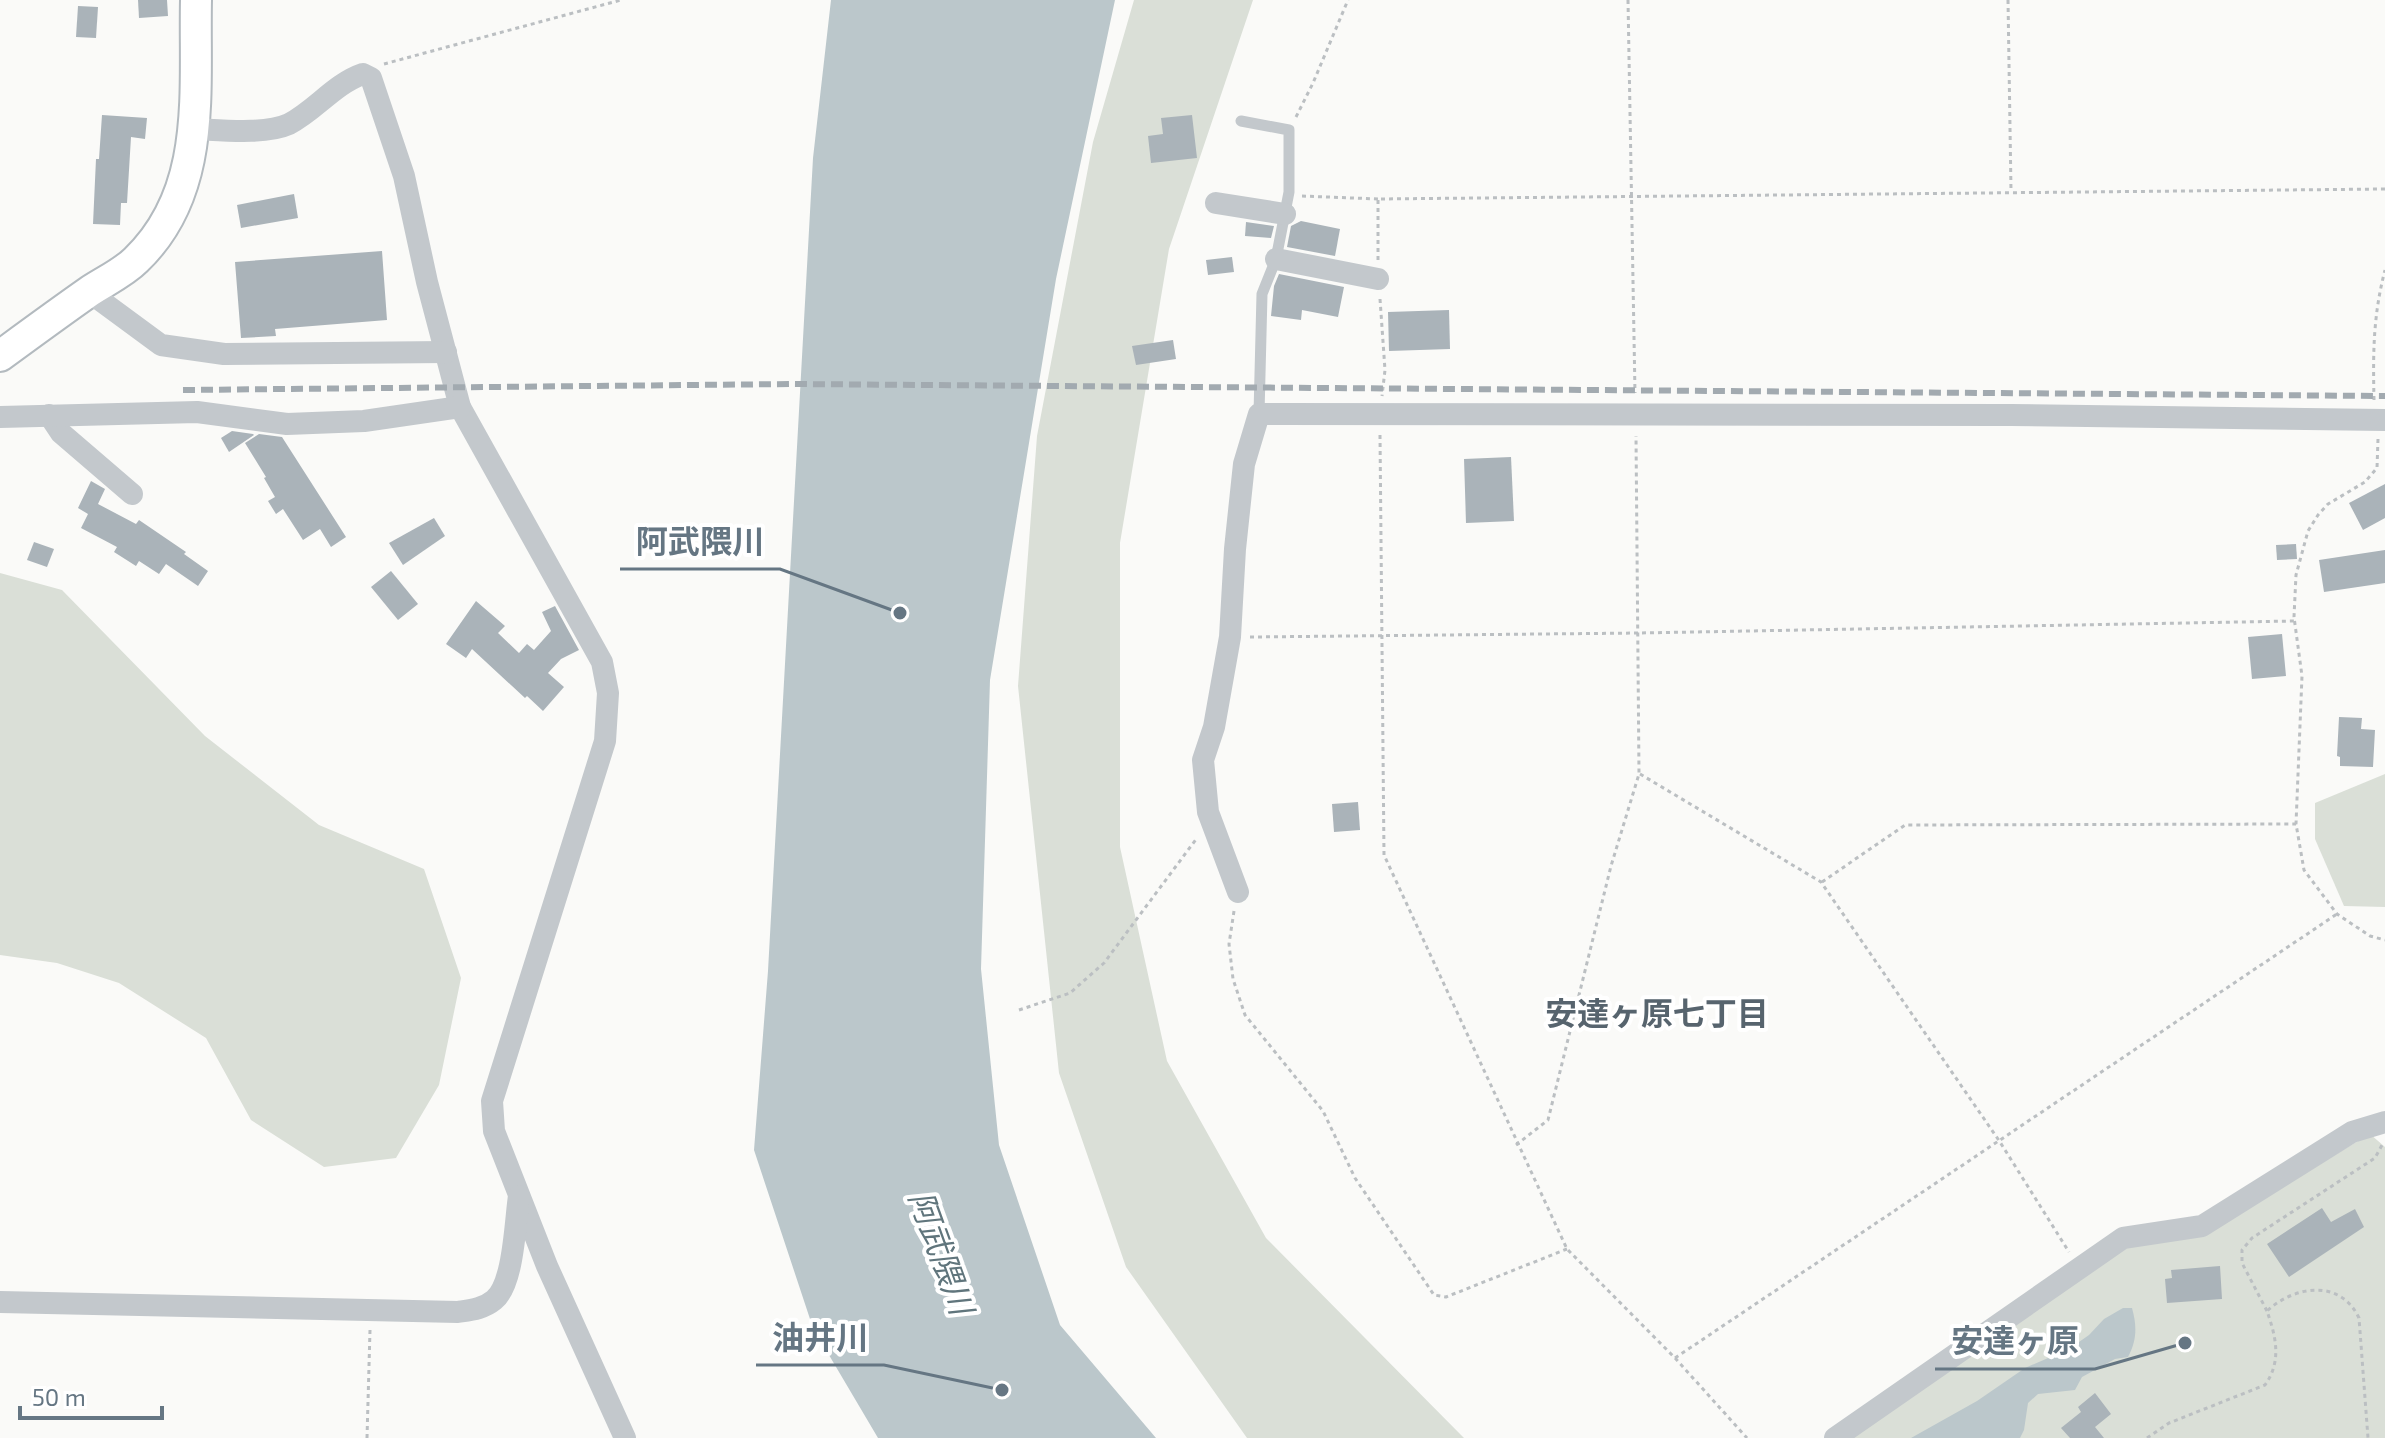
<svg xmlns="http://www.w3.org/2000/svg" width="2385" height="1438" viewBox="0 0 2385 1438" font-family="'Exo 2','Noto Sans JP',sans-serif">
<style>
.green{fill:#dadfd7}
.water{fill:#bbc7cb}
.building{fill:#aab3b9}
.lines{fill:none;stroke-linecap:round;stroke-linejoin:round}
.secondary-casing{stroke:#b3babf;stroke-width:34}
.path{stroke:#bbbfc2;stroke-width:3;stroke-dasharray:4 4;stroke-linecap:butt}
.lane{stroke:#c3c8cc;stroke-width:11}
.street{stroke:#c3c8cc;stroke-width:22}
.secondary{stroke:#fff;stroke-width:30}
.rail{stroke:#a2aab0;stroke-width:6;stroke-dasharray:12 6;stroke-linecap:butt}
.labels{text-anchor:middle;stroke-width:8;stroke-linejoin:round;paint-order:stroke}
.neighbourhood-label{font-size:32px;font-weight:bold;fill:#57646e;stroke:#fff}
.water-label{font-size:32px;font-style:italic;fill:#60757c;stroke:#fff}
.leader{fill:none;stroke:#657683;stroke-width:3}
.callout-dot{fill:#657683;stroke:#fff;stroke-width:3}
.callout-label{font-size:32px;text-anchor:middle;font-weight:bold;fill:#657683;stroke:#fff;stroke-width:8;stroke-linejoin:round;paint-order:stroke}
</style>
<rect width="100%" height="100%" fill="#fafaf8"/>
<g class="green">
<path d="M1134,0H1253L1169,249L1120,543V847L1167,1061L1266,1238L1464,1438H1247L1126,1267L1059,1073L1018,686L1037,436L1093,142Z"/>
<path d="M0,573L62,590L205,736L319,825L424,869L461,978L439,1085L396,1158L324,1167L251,1120L206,1038L119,983L57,963L0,955Z"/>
<path d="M2385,774V907L2344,906L2315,839V803Z"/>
<path d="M2370,1134L2385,1147V1438H1850L2122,1248L2213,1227Z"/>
</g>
<g class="water">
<path d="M831,0H1115L1056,279L990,680L981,969L999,1145L1060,1325L1156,1438H878L813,1328L754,1150L768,971L813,158Z"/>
<path d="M2123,1308H2132C2137,1326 2137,1340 2128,1357L2115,1359L2082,1377L2075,1390L2038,1394L2028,1403L2024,1430L2020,1438H1911L1977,1401L2025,1368L2069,1349L2089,1335L2104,1319Z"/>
</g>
<g class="building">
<path d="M138,0H167L168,16L139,18Z"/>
<path d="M78,6L98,7L96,38L76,37Z"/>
<path d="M102,115L147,118L145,139L131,137L127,203H121L120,225L93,224L96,159H99Z"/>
<path d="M1192,115L1197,158L1151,163L1148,136L1163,134L1161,118Z"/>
<path d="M294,194L298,218L241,228L237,205Z"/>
<path d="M1301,221L1340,229L1335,256L1287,247L1291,226Z"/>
<path d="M1246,222L1274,226L1271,238L1245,236Z"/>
<path d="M382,251L387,320L275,329L276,336L241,338L235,262Z"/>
<path d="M1232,257L1234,272L1208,275L1206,260Z"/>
<path d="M1279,274L1344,287L1338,317L1302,310L1301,320L1271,316L1274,286Z"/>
<path d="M1449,310L1450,349L1389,351L1388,312Z"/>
<path d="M1173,340L1176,359L1136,365L1132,346Z"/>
<path d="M232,431L253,434L254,435L229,452L221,438Z"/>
<path d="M259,434L282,437L346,537L331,547L320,529L303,540L283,509L276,514L268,501L275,497L264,478L266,477L245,443Z"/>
<path d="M1511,457L1514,521L1466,523L1464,459Z"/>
<path d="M91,481L105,489L98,504L136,524L139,520L186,552L184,554L208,571L198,586L166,564L159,574L139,561L136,566L114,552L117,547L81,528L88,514L78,508Z"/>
<path d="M2385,484V518L2363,530L2349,503Z"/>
<path d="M434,518L445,536L403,565L389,543Z"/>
<path d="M34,542L54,549L47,567L27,560Z"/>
<path d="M2296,544L2297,559L2277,560L2276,545Z"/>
<path d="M2385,550V583L2324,592L2319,560Z"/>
<path d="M391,571L418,604L398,620L371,587Z"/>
<path d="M476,601L505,626L498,633L519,653L527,644L534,650L551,631L542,612L555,606L579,650L561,659L548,673L564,687L543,711L527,696L525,698L472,649L466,658L446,644Z"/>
<path d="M2282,634L2286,676L2252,679L2248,637Z"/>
<path d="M2339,717L2362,718L2361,729L2375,730L2373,767L2340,766V757L2337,756Z"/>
<path d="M1358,802L1360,830L1334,832L1332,804Z"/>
<path d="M2322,1208L2331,1222L2355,1209L2364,1227L2289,1277L2267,1244Z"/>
<path d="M2220,1266L2222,1299L2167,1303L2165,1279L2172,1278L2171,1270Z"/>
<path d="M2095,1393L2111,1414L2095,1427L2104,1438H2070L2061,1428L2081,1412L2078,1407Z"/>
</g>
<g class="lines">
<g class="secondary-casing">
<path id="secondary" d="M0,356C30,334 60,312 90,291C105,281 123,273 136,260C208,191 194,91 196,0"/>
</g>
<g class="path">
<path d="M1628,0L1635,393"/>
<path d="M2008,0L2011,191"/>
<path d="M384,64L621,0"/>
<path d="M1296,117L1313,83L1348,0"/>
<path d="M1302,196L1378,199"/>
<path d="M1378,260V199L2385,189"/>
<path d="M1380,299L1385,370L1382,396"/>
<path d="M2374,400C2373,353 2373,316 2385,270"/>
<path d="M1380,435L1384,855L1567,1249L1675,1358L1747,1438"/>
<path d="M2378,439L2377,468L2365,482L2328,504L2318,515L2308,531L2296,575L2294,617L2302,676L2296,824L2304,870L2337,914L2370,936L2385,940"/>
<path d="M1250,637L1639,633L2294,621"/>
<path d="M1640,774L1821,882L2000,1142L2069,1252"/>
<path d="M1822,882L1905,825L2296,824"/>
<path d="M1234,911L1229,944L1233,979L1245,1015L1323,1111L1355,1178L1434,1295L1446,1297L1567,1249"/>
<path d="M1019,1010L1070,993L1104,963L1197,838"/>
<path d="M1516,1145L1548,1120L1611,866L1639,774L1636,436"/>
<path d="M2267,1311L2242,1263V1250L2252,1238L2375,1158L2382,1145"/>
<path d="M1675,1358L2337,914"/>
<path d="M367,1438L370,1330"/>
<path d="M2147,1438L2169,1423L2265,1385C2282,1361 2276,1337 2267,1311C2294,1286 2340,1278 2359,1318L2368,1438"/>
</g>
<path class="lane" d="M1241,121L1289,130V192L1276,259L1262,294L1259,414"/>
<g class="street">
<path d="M194,129C220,130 265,135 289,124C316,110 334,84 363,74L371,78L404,176L427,282L460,407L602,662L608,693L605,741L492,1101L494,1131L547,1266L625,1438"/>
<path d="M1216,203L1285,214"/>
<path d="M1276,259L1378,279"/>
<path d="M89,292L161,345L224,354L446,352"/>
<path d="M49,415L61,433L132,494"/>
<path d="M0,417L197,412L287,424L364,421L460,407"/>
<path d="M1238,892L1208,812L1203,760L1214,727L1230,637L1235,549L1244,464L1259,414L2011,415L2385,420"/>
<path d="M0,1302L458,1312C471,1310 483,1309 494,1300C514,1284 515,1222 519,1196"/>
<path d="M1835,1438L2123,1238L2202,1226L2352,1132L2385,1122"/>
</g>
<use href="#secondary" class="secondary"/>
<path class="rail" d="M183,390L794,384L2385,396"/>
</g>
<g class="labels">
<g class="neighbourhood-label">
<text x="1657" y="1025">安達ヶ原七丁目</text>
</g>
<g class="water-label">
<text transform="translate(941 1253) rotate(70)" y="11">阿武隈川</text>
</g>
</g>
<path class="leader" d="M900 613L780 569H620M1002 1390L884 1365H756M2185 1343L2095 1369H1935"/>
<g class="callout-dot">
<circle cx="900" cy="613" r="8"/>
<circle cx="1002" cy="1390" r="8"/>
<circle cx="2185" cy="1343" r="8"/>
</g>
<g class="callout-label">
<text x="700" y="553">阿武隈川</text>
<text x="820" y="1349">油井川</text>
<text x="2015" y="1352">安達ヶ原</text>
</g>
<path d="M20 1406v12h142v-12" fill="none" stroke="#657683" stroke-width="4"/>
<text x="32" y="1406" font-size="24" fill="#657683" stroke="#ffffff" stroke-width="6" paint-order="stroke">50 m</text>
</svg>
